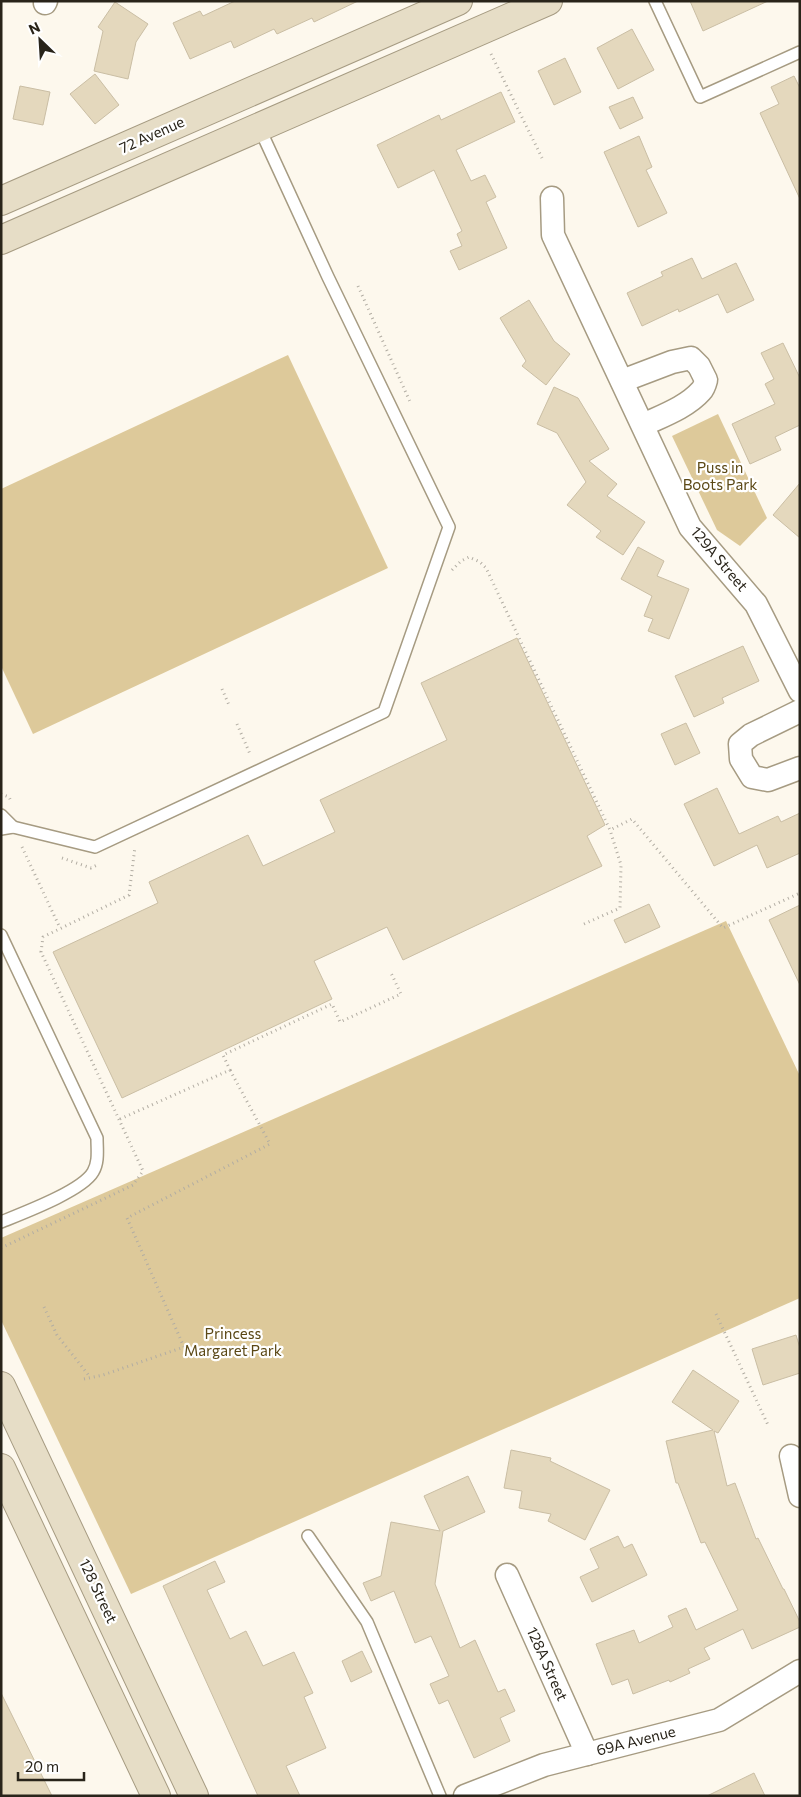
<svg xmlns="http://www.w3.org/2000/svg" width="801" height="1797" viewBox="0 0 801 1797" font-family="Commissioner,sans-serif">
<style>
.green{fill:#ddc99a}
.building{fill:#e4d8bd;stroke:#cabea4}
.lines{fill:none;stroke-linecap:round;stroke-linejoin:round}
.lane-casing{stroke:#a69b82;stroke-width:14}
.street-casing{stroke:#a69b82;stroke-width:25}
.secondary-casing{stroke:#a69b82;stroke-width:30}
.path{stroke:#b2ada3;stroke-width:3;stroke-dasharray:1 4;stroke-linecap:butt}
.lane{stroke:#fff;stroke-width:11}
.street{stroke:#fff;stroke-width:22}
.secondary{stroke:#e6ddc6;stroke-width:28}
.labels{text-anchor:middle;stroke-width:4.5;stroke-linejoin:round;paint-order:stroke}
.street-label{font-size:15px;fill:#29241a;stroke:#fff}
.park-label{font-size:15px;fill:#5b4815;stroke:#fff}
</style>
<rect width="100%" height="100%" fill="#fdf8ed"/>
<g class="green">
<path d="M288,355L388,568L33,734L1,666V489Z"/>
<path d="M718,414L767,518L740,546L717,530L672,436Z"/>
<path d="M726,921L800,1076V1298L131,1594L1,1320V1238Z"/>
</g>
<g class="building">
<path d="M235,1H358L314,22L312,18L277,34L274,29L234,48L231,41L190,59L173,23L200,11L203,16Z"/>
<path d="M690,1H768L703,31Z"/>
<path d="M115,2L148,24L136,42L128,79L94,71L103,31L98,27Z"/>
<path d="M632,29L654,70L618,89L597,48Z"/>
<path d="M565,58L581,92L554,105L538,71Z"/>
<path d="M95,74L119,105L95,124L70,94Z"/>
<path d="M794,76L800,88V199L760,113L779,104L771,87Z"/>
<path d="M20,86L50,92L43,125L13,119Z"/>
<path d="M501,92L515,122L456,150L471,181L485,175L496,197L486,202L507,248L459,270L450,251L462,246L457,234L462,231L434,170L398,188L377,145L439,115L441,120Z"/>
<path d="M633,97L643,118L620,129L609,107Z"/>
<path d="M639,136L652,167L646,170L667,213L638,227L604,152Z"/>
<path d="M692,258L702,279L736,263L754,300L727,313L718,294L679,312L678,309L642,326L627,293L663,276L661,272Z"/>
<path d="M529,300L554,341L570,354L546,385L522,366L526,361L500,318Z"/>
<path d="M783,343L800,378V425L775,437L781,450L750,464L732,424L775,404L765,384L774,379L761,353Z"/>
<path d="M554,387L578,398L609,449L589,461L617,484L607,496L645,522L623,555L596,537L601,531L567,505L586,482L557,433L537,424Z"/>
<path d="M800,483V538L773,515Z"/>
<path d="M638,547L664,561L657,576L689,589L669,639L648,631L653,619L644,616L652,596L621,579Z"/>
<path d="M517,638L605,825L587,836L602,866L403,960L387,927L314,961L332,999L122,1098L53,952L158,903L149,882L248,835L263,866L335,832L320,800L447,740L421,683Z"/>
<path d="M743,646L759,681L722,698L724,703L694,717L675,676Z"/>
<path d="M686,723L700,753L675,765L661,734Z"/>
<path d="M717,788L739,834L778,816L781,822L800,813V853L767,868L757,845L714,866L684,804Z"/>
<path d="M649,904L660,927L625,943L614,920Z"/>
<path d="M800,905V985L769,920Z"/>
<path d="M796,1335L800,1348V1373L763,1385L752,1349Z"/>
<path d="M693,1370L739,1401L718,1433L714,1431L727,1486L735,1483L756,1539L758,1538L783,1589H784L800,1622V1627L752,1649L743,1629L704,1648L710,1659L688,1669L690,1673L670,1682L669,1680L633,1694L628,1679L612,1685L596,1644L634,1630L639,1643L673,1627L668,1616L686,1608L696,1630L738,1610L705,1542L701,1543L678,1483H676L666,1441L713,1430L672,1402Z"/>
<path d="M511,1450L551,1458L550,1461L610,1490L585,1540L548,1521L551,1514L519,1508L522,1491L504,1488Z"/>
<path d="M468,1476L485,1512L443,1531L435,1584L460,1648L475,1640L498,1692L505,1689L515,1711L500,1718L510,1741L474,1758L448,1700L439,1704L430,1684L449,1676L431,1636L415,1643L394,1591L371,1601L363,1583L381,1576L391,1522L440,1531L424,1496Z"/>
<path d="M618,1536L624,1548L632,1544L647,1575L592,1602L580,1577L599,1568L590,1549Z"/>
<path d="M215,1561L225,1582L207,1590L230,1639L246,1631L263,1666L294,1652L313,1693L304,1697L326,1748L286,1766L300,1796H258L163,1586Z"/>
<path d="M362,1651L372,1672L351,1682L342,1661Z"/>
<path d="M1,1693L52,1796H1Z"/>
<path d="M754,1773L765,1796H707Z"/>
</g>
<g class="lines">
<g class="lane-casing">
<g id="lane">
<path d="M655,1L700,97L800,52"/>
<path d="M1,815L13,827"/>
<path d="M1,829L13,827L95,847L384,712L449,527L328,277L259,127"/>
<path d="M1,935L97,1138C97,1150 99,1162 93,1172C82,1191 23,1213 1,1222"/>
<path d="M308,1536L367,1622L440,1796"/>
</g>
</g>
<g class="street-casing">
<g id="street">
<path d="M45,3L46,1"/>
<path d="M552,198L553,235L690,527L756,604L800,691"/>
<path d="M622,381L672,362L691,358L699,366L706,380C705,384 704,388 701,391C687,407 662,416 643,425"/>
<path d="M800,711L751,735L740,744L741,759L752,777L768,780L800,768"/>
<path d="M791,1456L800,1496"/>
<path d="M507,1575L587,1754"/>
<path d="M465,1796L544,1765L719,1720L800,1671"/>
</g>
</g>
<g class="secondary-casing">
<g id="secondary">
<path d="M1,201L458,1"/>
<path d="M1,240L548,1"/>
<path d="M1,1386L194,1796"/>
<path d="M1,1468L156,1796"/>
</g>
</g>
<g class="path">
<path d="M491,54L542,158"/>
<path d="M358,286L411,404"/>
<path d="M452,570L461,561L469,557L480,562L486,568L610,830L632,819L723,928L800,893"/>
<path d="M222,689L229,705"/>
<path d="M237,724L250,754"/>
<path d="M1,794L9,797L11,801"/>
<path d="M22,847L60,928"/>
<path d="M62,858L91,868L99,864"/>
<path d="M584,924L620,908L621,865L610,830"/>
<path d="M120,1119L230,1070L223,1055L332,1004L340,1022L401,994L391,973"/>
<path d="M1,1248L133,1185L143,1171L41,952L43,937L129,895L135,847"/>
<path d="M44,1307L57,1335L90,1377"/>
<path d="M716,1314L768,1425"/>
<path d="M84,1379L103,1375L184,1347L127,1218L270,1144L230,1070"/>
</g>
<use href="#lane" class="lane"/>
<use href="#street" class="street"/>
<use href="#secondary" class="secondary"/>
</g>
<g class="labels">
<g class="street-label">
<text transform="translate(152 135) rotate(-24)" y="5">72 Avenue</text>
<text transform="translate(719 559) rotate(50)" y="5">129A Street</text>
<text transform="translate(98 1591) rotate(65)" y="5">128 Street</text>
<text transform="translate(547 1664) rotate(66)" y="5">128A Street</text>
<text transform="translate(636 1741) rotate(-14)" y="5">69A Avenue</text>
</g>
<g class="park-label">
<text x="720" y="473">Puss in<tspan x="720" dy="17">Boots Park</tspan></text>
<text x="233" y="1339">Princess<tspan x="233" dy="17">Margaret Park</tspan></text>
</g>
</g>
<rect width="801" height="1797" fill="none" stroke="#29241a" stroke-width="5"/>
<g transform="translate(40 40) rotate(335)" stroke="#ffffff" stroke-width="4" paint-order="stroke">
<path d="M0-4L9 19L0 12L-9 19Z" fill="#29241a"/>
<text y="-8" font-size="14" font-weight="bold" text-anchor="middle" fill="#29241a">N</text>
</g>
<path d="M18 1772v8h66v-8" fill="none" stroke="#29241a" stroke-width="2.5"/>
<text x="25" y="1772" font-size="15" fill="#29241a" stroke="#ffffff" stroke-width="4" paint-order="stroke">20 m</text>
</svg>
